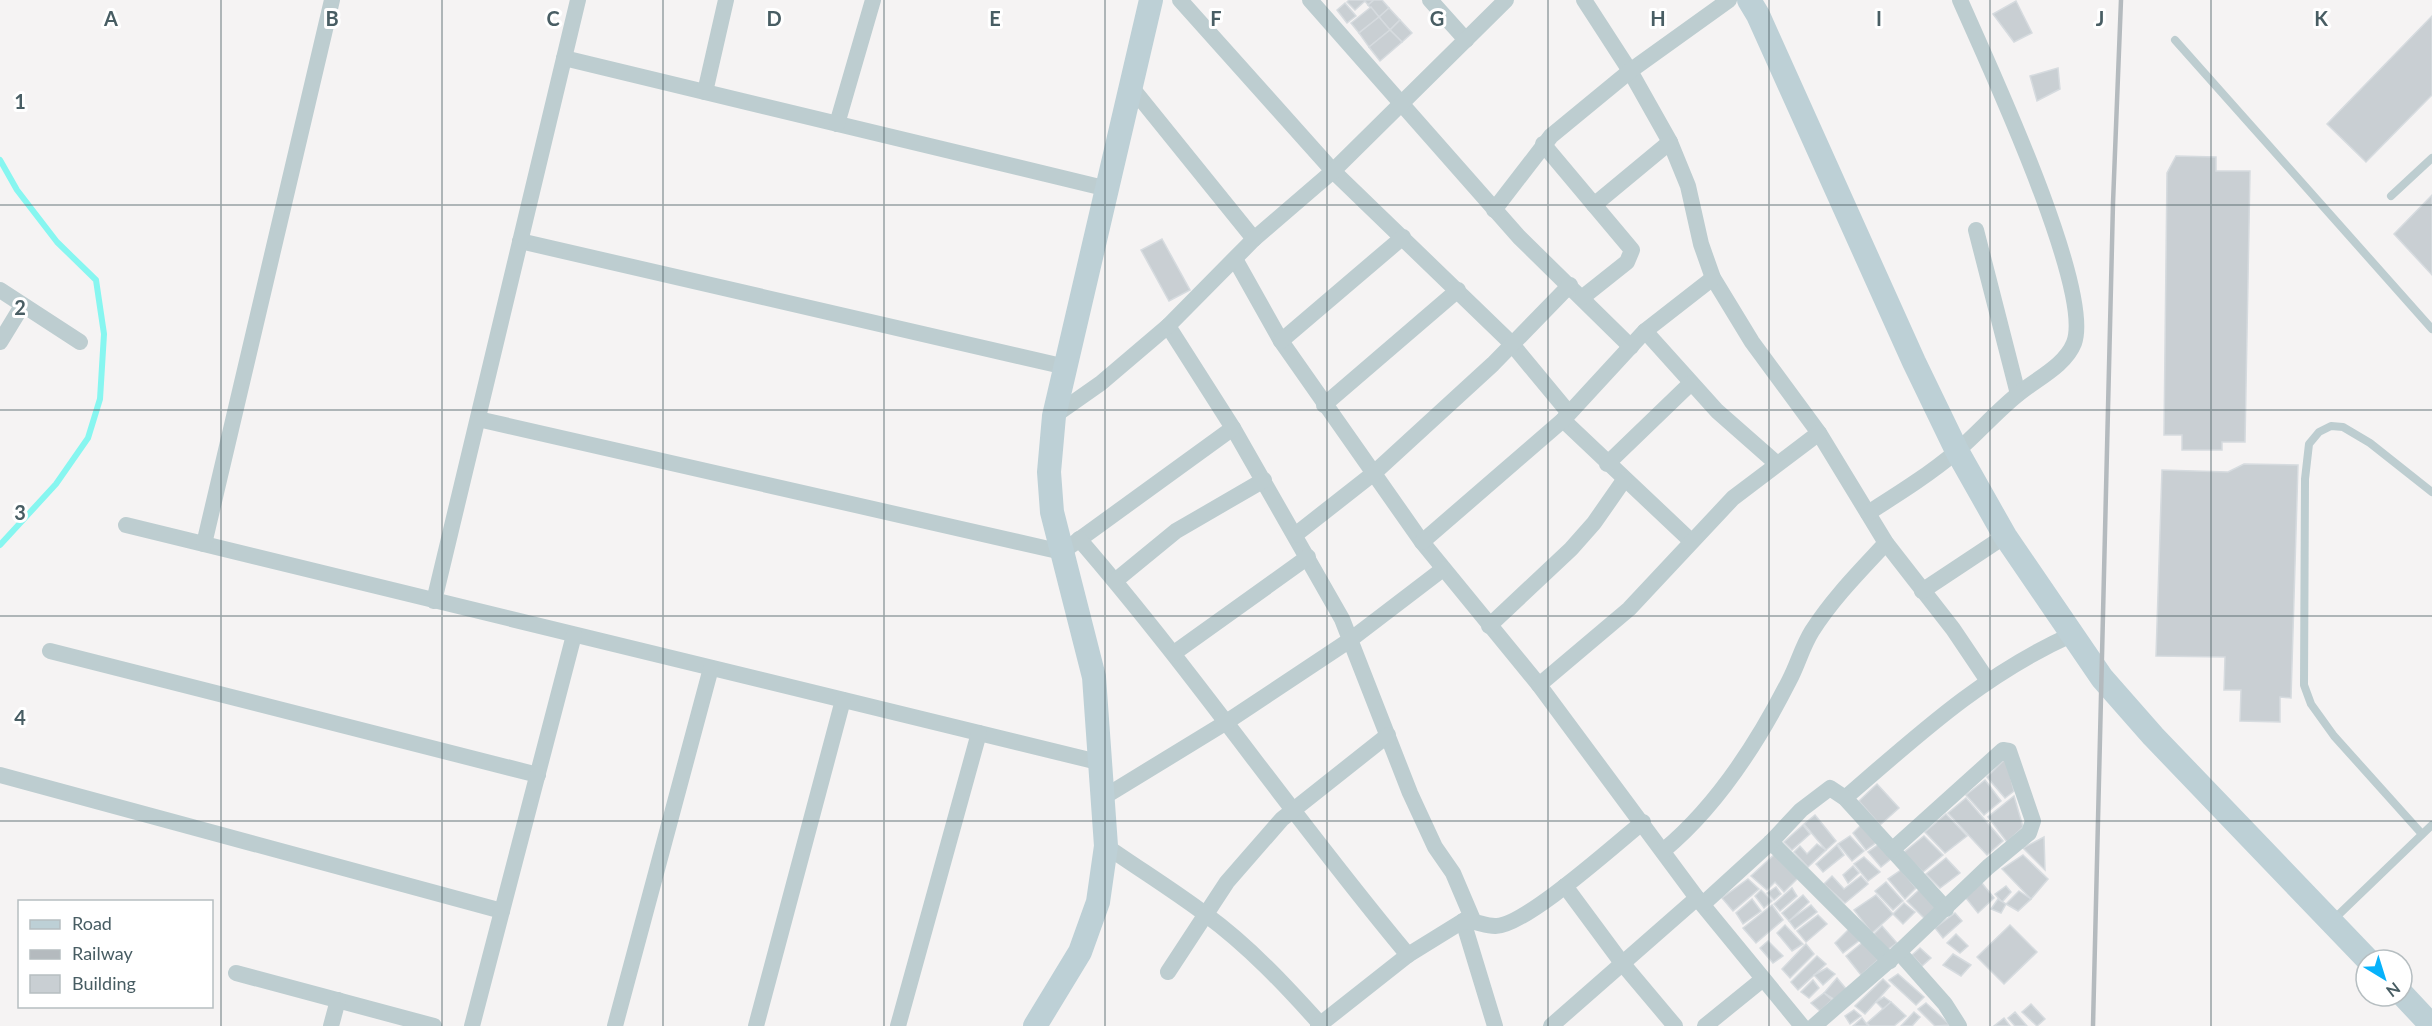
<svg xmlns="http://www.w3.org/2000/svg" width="2432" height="1026" viewBox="0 0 2432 1026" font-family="Lato,sans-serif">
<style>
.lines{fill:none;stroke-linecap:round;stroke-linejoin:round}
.stream{stroke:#87f6f0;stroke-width:6}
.building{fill:#c9cfd3;stroke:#d6dbdf;stroke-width:1.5}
.service{stroke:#bdcdd0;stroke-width:8}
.minor{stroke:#bdcdd0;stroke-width:16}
.secondary{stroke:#bdd0d6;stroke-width:24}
.rail{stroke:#b4babe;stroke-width:4.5}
.grid{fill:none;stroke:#485d63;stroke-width:1.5;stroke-opacity:0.55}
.grid-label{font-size:20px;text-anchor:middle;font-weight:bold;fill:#485d63;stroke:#fff;stroke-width:6;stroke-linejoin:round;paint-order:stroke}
</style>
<rect width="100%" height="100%" fill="#f5f3f3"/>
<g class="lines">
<path class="stream" d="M0,160L17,190L57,242L96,280L104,334L100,399L88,438L56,484L0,545"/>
</g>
<g class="building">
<path d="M1349,0H1374L1368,5L1365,1L1355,10L1347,2Z"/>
<path d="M1374,0H1382L1389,8L1379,17L1368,5Z"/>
<path d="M2016,1L2032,33L2014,42L1993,14Z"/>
<path d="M1345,3L1356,16L1347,23L1337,10Z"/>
<path d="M1371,7L1379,17L1359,33L1351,23Z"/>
<path d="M1389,8L1400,20L1390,30L1379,17Z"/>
<path d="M2432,16V95L2366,162L2327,124Z"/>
<path d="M1379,17L1390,30L1369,47L1359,33Z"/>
<path d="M1400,20L1412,33L1402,42L1390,30Z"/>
<path d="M1390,30L1402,42L1380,61L1369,47Z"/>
<path d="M2058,68L2060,89L2037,101L2030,76Z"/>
<path d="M2176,156L2216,157V171H2250L2245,442H2222V450H2182V435H2164L2167,173Z"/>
<path d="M2432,195V275L2394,234Z"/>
<path d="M1162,239L1190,290L1169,301L1141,250Z"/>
<path d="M2244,464L2298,465L2291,698L2280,697V722L2240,721L2241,690H2224L2225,657L2156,656L2162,470L2228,472Z"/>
<path d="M2006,758L2014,791L2005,798L1987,777Z"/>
<path d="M1985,780L2001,801L1984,815L1966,795Z"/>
<path d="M1877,784L1899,808L1880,825L1859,801Z"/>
<path d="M2014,796L2023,827L2007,842L1988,817Z"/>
<path d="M1966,798L2003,841L1987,855L1948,813Z"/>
<path d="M1946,814L1967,836L1945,853L1925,832Z"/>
<path d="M1815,815L1836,841L1826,850L1804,824Z"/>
<path d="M1862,824L1877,842L1866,850L1853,833Z"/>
<path d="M1803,825L1810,834L1792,850L1784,842Z"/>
<path d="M1850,836L1864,851L1852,861L1838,844Z"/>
<path d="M1924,836L1943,855L1923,872L1903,853Z"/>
<path d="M2044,837L2045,870L2023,848Z"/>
<path d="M1817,844L1826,850L1808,867L1794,852L1800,846L1807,854Z"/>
<path d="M1879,844L1891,859L1881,867L1868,852Z"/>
<path d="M1837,845L1844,855L1823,872L1816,864Z"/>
<path d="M1776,853L1800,876L1784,892L1775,882L1767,890L1751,876Z"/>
<path d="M2023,855L2048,879L2031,899L2002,869Z"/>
<path d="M1864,857L1880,872L1868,881L1854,864Z"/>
<path d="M1946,858L1960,873L1940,888L1926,874Z"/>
<path d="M1853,866L1859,873L1848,883L1843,875Z"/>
<path d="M1901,870L1916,888L1905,899L1888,879Z"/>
<path d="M1832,876L1844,889L1861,876L1868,884L1845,903L1824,884Z"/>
<path d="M1748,879L1759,889L1733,911L1722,898Z"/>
<path d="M1886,882L1903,901L1893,910L1875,891Z"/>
<path d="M1981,882L1994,898L1978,913L1966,898Z"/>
<path d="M2006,886L2011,892L2002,902L1995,894Z"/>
<path d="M1776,887L1781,894L1774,900L1767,893Z"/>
<path d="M1792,888L1797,896L1780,911L1774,904Z"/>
<path d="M1761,890L1772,901L1764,908L1755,896Z"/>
<path d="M1919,890L1938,907L1925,919L1907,901Z"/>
<path d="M2019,891L2031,899L2018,911L2006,904Z"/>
<path d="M1803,895L1809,902L1789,921L1782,913Z"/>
<path d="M1876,895L1893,914L1872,933L1854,910Z"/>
<path d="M1752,899L1761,911L1743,924L1736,913Z"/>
<path d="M1998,899L2006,904L2001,913L1991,909Z"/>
<path d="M1904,903L1915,912L1903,924L1893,914Z"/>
<path d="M1772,905L1783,920L1756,943L1743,928Z"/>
<path d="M1811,905L1817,912L1795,929L1789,921Z"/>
<path d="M1955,913L1962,921L1943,938L1935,928Z"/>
<path d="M1818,915L1827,924L1806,942L1797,931Z"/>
<path d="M1785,925L1803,944L1792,951L1777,933Z"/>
<path d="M2010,925L2037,952L2004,984L1977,957Z"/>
<path d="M1882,926L1897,943L1887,950L1874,934Z"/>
<path d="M1850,928L1860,940L1843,953L1835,943Z"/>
<path d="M1956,934L1968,946L1960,953L1947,943Z"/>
<path d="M1768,941L1783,956L1773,963L1760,948Z"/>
<path d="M1863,942L1880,958L1861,975L1846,956Z"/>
<path d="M1806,944L1814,954L1790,978L1782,969Z"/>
<path d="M1920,948L1931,958L1922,966L1912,955Z"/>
<path d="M1953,954L1971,965L1961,976L1943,965Z"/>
<path d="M1817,956L1826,964L1798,990L1791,982Z"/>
<path d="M1827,968L1835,974L1823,985L1814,975Z"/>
<path d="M1898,974L1924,997L1916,1005L1889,980Z"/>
<path d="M1837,978L1847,990L1835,1000L1824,993Z"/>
<path d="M1883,979L1890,986L1865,1014L1855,1006Z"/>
<path d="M1813,980L1819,988L1809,998L1801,992Z"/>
<path d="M1824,993L1832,1000L1820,1011L1811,1003Z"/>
<path d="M1884,997L1891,1002L1883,1009L1876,1002Z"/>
<path d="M1891,1002L1906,1016L1894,1026H1870L1867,1023Z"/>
<path d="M1926,1003L1950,1025L1935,1026L1918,1009Z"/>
<path d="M2031,1004L2045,1019L2037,1026L2022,1012Z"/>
<path d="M1854,1010L1861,1016L1850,1024L1845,1016Z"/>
<path d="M1914,1012L1920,1017L1912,1026H1901Z"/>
<path d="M2015,1012L2027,1026H2015L2008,1018Z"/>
<path d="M1862,1018L1868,1026H1853Z"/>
<path d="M2004,1018L2010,1026H1994Z"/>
</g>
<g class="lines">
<g class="service">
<path d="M2175,40L2432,329"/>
<path d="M2391,196L2432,158"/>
<path d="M2422,834L2334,736L2311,704L2304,685L2305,479L2309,444L2319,432L2331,426L2343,427L2370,443L2432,492"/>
<path d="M2333,920L2432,825"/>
</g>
<g class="minor">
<path d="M1180,0L1333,171L1511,343L1569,413"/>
<path d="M1310,0L1519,237L1631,347"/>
<path d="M1430,0L1466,40"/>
<path d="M1584,0L1630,71L1670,142L1688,186L1701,244L1713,278L1752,342L1819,433L1886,543L1953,629L1988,681"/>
<path d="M564,58L1108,189"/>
<path d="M1132,88L1254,239"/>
<path d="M705,92L726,0"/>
<path d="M837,124L873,0"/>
<path d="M1543,144L1632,250L1627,262L1583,297"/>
<path d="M1594,205L1670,142"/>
<path d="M1494,210L1551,136L1630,71L1729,0"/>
<path d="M1976,230L2018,394"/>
<path d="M520,241L1066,367"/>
<path d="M1235,259L1281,341L1422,542L1539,685L1697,898L1802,1026"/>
<path d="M0,290L80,342"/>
<path d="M1168,326L1233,428L1342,619L1410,793L1435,847L1453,873L1473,920"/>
<path d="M1645,331L1717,411L1776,463"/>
<path d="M1281,341L1403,237"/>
<path d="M0,342L22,306"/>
<path d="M1324,405L1458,290"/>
<path d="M1054,416L1101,383L1168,326L1254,239L1333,171L1506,0"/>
<path d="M478,419L1062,552L1233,428"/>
<path d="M1563,420L1691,541"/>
<path d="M1607,464L1691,383"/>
<path d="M1868,513C1898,494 1930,474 1957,451C1978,433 1996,412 2017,395C2036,379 2065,366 2074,343C2094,290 1986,59 1960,0"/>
<path d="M126,525L1102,763"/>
<path d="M1295,535L1374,473L1493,364L1570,285"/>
<path d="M1079,539C1195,673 1294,819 1408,955"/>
<path d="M1422,542L1563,420L1645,331L1713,278"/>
<path d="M204,544L332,0"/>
<path d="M1115,581L1176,531L1264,480"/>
<path d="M1922,591L2005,536"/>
<path d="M434,601L578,0"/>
<path d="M1489,626L1571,549L1594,523L1624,480"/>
<path d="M50,651L538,775"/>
<path d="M1174,653L1308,557"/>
<path d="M1539,685L1629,609L1733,498L1819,433"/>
<path d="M0,775L502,911"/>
<path d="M1104,797L1225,723L1350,640L1443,569"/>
<path d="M1845,798C1918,735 1982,675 2071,635"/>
<path d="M1771,842L1890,961"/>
<path d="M1106,846C1139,869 1173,890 1205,914C1249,946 1286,986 1322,1026"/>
<path d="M1664,850C1717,806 1758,742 1789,681C1798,664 1802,647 1812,631C1833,598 1860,571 1886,543"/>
<path d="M1565,886L1622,963L1675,1026"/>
<path d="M1703,904L1771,842L1801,810L1830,788L1845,798L1946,909"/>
<path d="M1463,921L1495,1026"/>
<path d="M1899,952L1945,1004L1959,1026"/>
<path d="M1168,972L1227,882L1282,819L1388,735"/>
<path d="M236,973L434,1026"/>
<path d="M331,1026L338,1000"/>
<path d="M472,1026L574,635"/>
<path d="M615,1026L711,668"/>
<path d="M756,1026L843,700"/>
<path d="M898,1026L979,733"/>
<path d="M1318,1026L1408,955L1463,921C1475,920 1484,926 1495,926C1523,928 1618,842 1643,822"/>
<path d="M1551,1026L1697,898"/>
<path d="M1705,1026L1763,979"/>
<path d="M1814,1026L1899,952L1988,867L2029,833L2033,821L2009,751L2003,750L1892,850"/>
</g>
<g class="secondary">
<path d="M1749,0L1758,15L1914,362L1957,451L2005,536L2102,678L2153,736L2368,960"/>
<path d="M2402,994L2432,1026"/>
<path d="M1035,1026L1080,952L1098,902L1106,846L1094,677L1052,512L1049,472L1054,416L1151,0"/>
</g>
<path class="rail" d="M2093,1026L2113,203L2121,0"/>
</g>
<path class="grid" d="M221,0V1026M442,0V1026M663,0V1026M884,0V1026M1105,0V1026M1327,0V1026M1548,0V1026M1769,0V1026M1990,0V1026M2211,0V1026M0,205H2432M0,410H2432M0,616H2432M0,821H2432"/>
<g class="grid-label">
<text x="111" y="26">A</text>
<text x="332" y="26">B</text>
<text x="553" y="26">C</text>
<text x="774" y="26">D</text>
<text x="995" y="26">E</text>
<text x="1216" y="26">F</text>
<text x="1437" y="26">G</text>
<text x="1658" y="26">H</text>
<text x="1879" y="26">I</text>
<text x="2100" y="26">J</text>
<text x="2321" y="26">K</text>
<text x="20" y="109">1</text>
<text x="20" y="315">2</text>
<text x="20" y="520">3</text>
<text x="20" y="725">4</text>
</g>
<rect x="18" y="900" width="195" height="108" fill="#ffffff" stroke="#b6bec1" stroke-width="1.5"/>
<rect x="30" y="920" width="30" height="9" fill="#bdd0d6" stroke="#b6bec1" stroke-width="1.5"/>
<text x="72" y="930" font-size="18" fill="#485d63">Road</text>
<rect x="30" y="950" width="30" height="9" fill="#b4babe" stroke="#b6bec1" stroke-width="1.5"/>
<text x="72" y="960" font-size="18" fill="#485d63">Railway</text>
<rect x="30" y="975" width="30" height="18" fill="#c9cfd3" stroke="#b6bec1" stroke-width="1.5"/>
<text x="72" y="990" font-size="18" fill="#485d63">Building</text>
<g transform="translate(2384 978) rotate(142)"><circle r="28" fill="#ffffff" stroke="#b6bec1" stroke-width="1.5"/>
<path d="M0-4.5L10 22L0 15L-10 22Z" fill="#07b2fb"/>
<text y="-9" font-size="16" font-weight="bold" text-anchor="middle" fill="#485d63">N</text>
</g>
</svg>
